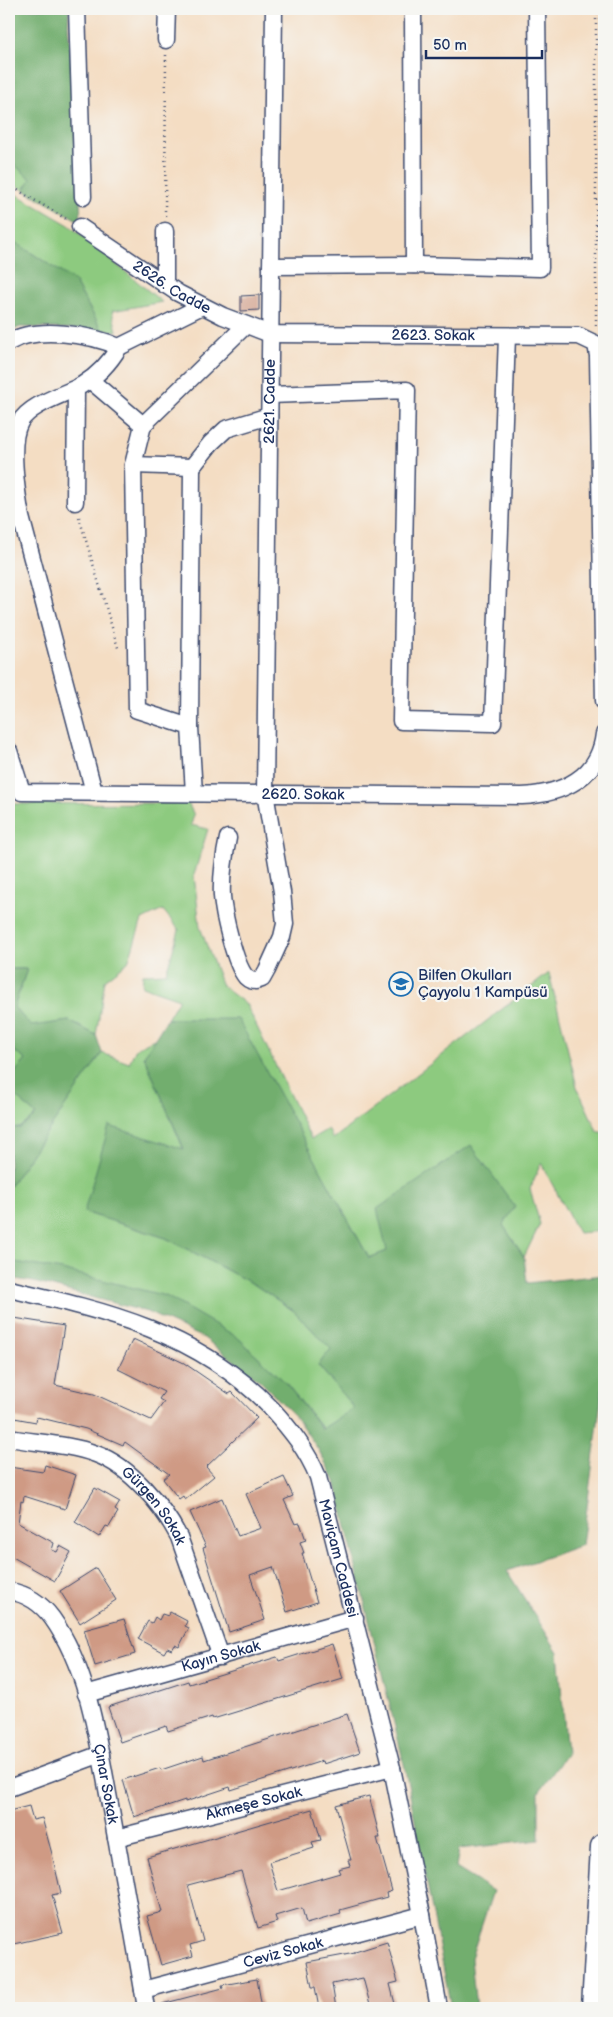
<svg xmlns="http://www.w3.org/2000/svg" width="613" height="2017" viewBox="0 0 613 2017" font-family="'Balsamiq Sans',sans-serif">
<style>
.green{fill:#8dca7f;stroke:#547c6e}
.forest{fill:#72ae6e;stroke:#466e66}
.building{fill:#cf9a84}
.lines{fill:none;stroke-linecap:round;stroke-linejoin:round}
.minor-casing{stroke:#3c496d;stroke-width:19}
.trunk-casing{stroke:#3c496d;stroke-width:29}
.path{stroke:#3c496d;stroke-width:2.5;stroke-dasharray:1 4;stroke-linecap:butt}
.minor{stroke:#fff;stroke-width:16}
.trunk{stroke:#fff;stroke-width:26}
.labels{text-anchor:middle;stroke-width:4.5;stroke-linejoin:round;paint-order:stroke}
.street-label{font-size:15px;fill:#1b2f5e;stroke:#f6f6f2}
.poi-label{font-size:15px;fill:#1b2f5e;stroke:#f6f6f2;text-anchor:start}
</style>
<rect width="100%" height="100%" fill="#f6f6f2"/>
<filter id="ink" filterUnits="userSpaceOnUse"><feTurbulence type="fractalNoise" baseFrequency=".02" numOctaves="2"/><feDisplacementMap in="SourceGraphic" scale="10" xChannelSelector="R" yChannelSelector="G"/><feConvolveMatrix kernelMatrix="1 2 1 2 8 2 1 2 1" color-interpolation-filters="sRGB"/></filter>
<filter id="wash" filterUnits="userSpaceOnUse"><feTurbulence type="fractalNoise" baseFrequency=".0096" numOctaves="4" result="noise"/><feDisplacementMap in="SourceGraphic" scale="20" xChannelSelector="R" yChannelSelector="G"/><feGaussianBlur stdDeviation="1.12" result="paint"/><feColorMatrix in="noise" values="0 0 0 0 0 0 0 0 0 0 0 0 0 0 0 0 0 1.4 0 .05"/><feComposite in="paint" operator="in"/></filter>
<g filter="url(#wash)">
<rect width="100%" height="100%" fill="#f4ddc3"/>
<g class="green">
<path d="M9,160L32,179L24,190L9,181Z"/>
<path d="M9,190L69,225L162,302L112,311L117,331L102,330L74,281L9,238Z"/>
<path d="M188,803L194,815L191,825L208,829L194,875L200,927L222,986L246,1004L311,1139L328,1129L333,1139L549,973L577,1087L597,1131L604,1133V1231L578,1233L541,1163L530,1189L540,1224L524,1257L503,1225L387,1251L369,1258L238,1020L167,1019L179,999L142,986L143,974L166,973L179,930L163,910L142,920L128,962L105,980L96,1035L69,1021L31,1027L14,1007L27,969H9V804Z"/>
<path d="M156,1038L144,1056L184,1150L84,1212L166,1238L255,1285L294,1311L331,1349L318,1365L354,1408L323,1429L285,1382L237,1337L9,1261V1187L102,1053L129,1063L136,1048Z"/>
<path d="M9,1047L26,1060L9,1079Z"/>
<path d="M9,1090L36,1115L20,1128H9Z"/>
</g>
<g class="forest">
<path d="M9,9H69L68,26L76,102L81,222L24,190L31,179L9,160Z"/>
<path d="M9,238L74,281L102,330L20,327L9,332Z"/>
<path d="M9,969H27L14,1007L31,1026L69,1021L96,1035L102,1053L9,1187V1128H20L36,1115L9,1090V1079L26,1060L9,1047Z"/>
<path d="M167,1019H238L369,1258L387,1251L377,1209L471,1145L515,1207L503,1225L524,1257L527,1283L604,1275V1377L582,1545L507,1571L558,1652L567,1753L539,1792V1840L459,1849L456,1868L493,1891L471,1958L476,2008H451L404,1764L335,1481L318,1449L295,1416L259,1380L204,1338L147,1312L34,1282L9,1278V1261L62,1270L166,1296L237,1337L285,1382L322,1429L354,1408L318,1365L331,1349L294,1311L255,1285L166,1238L84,1212L109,1126L184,1149L144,1056Z"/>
</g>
<g id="blocks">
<g class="building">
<path d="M259,295V310L241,311V296Z"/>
<path d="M14,1318L64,1326L55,1385L94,1394L151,1420L164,1402L159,1399L164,1392L118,1369L133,1339L184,1363L229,1394L232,1392L257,1418L206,1467L214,1476L185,1500L183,1496L179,1499L163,1479L169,1474L125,1442L123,1445L86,1429L37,1417L36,1422L9,1417V1349Z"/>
<path d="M45,1465L76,1475L65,1509L24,1496L23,1502L21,1501L18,1523L54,1543L52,1550L57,1552L60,1546L71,1552L55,1581L9,1555V1467L43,1472Z"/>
<path d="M284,1477L293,1496L284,1500L295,1524L300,1523L306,1540L300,1542L304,1553H302L317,1602L287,1612L273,1567L250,1575L265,1620L229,1632L203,1548L206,1547L190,1512L222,1498L238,1536L261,1528L246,1494Z"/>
<path d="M95,1488L120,1502L115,1510L118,1512L109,1527L106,1526L99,1537L75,1522Z"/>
<path d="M96,1568L116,1600L80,1623L60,1591Z"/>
<path d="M170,1612L187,1621L185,1626L189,1628L179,1647L175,1645L172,1650L167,1648L164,1653L138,1639L148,1621L152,1623L155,1617L159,1620L162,1614L168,1616Z"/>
<path d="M124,1619L135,1654L95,1666L84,1630Z"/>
<path d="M332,1644L343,1679L213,1719L212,1717L168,1731L166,1726L120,1742L108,1707L188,1681L189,1684L277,1657L279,1661Z"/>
<path d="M347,1714L360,1752L323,1764L322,1761L231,1790L230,1787L185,1802V1800L134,1817L123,1780L160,1768L161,1770L203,1756L204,1760Z"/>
<path d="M369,1796L380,1838H377L392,1891L386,1893L387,1897L340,1910L341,1914L306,1924L302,1908L275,1916L277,1922L258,1928L241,1871L188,1885L203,1941L190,1945L193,1956L161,1965L147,1916L162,1912L147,1857L312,1809L321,1840L312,1842L314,1848L269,1862L278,1891L340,1873L338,1869L350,1866L348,1860H351L336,1805Z"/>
<path d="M29,1806L33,1820L42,1818L52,1854L61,1893L52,1895L63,1933L9,1945V1811Z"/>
<path d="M387,1942L398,1982L390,1984L396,2008H371L363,1978L332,1984L336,2008H319L315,1987H312L307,1962L355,1953V1952Z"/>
<path d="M257,1979L262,2008H162V2004L223,1988L222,1985Z"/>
</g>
</g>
</g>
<g filter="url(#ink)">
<use href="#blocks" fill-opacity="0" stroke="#3c496d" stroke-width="1"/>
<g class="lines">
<g class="minor-casing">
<g id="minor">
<path d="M77,9L83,197"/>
<path d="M413,9L414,265"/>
<path d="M166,40L167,9"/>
<path id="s1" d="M80,227L178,293L223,316L270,334L579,336L596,344L598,356L604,701"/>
<path d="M165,231V285"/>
<path d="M271,266L414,265L540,268L537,9"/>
<path d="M9,342C36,326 91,334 119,347L202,306"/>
<path d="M90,380L143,425"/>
<path d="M270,395L407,390L401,721L493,723L507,336"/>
<path d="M133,465L192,467L190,727"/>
<path d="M192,467L211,443L226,429L269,416"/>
<path d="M75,502L76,389"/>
<path id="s2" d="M9,751L22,792L522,796C562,794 599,778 604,734"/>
<path d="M94,792L21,517C17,494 8,443 20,422C30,404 64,395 82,385C97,376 110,362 119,347"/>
<path d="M194,793L190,727L137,710L133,465L143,425L246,325"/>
<path id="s3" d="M228,838C224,857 221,876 222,896C223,913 235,965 246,977C249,980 252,981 256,981L262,979L267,970L282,937L285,924L282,892L265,793L274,9"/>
<path id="s4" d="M9,1289C107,1311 199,1333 271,1408C291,1430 307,1450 318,1477L392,1768L422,1915L439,2008"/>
<path id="s5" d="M9,1438C37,1443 69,1444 96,1454C130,1466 163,1506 179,1537L221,1657"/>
<path id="s6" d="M9,1591C27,1594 41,1603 52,1618C90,1671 99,1748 111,1810C123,1876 135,1942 146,2008"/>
<path id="s7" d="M86,1694L355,1618"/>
<path d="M9,1788L101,1754"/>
<path id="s8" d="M116,1838L392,1768"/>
<path id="s9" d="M143,1990L422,1915"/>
</g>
</g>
<g class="trunk-casing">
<path id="trunk" d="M595,2008L604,1847"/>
</g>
<g class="path">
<path d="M596,9V327"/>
<path d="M9,185L68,220"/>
<path d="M165,216L166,54"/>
<path d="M79,517L119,651"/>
</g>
<use href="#minor" class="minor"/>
<use href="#trunk" class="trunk"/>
</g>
</g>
<defs>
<g id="school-ring" transform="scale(1.25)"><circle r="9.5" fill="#f6f6f2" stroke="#1f6fb2" stroke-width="1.5"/><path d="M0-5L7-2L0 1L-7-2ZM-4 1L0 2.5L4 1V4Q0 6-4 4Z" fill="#1f6fb2"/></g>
</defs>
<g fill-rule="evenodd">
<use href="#school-ring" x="401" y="984"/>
</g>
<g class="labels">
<g class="street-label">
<text dy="5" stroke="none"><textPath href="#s1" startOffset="110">2626. Cadde</textPath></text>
<text dy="5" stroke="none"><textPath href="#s1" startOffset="382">2623. Sokak</textPath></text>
<text dy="5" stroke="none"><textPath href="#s3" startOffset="745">2621. Cadde</textPath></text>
<text dy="5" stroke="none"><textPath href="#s2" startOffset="324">2620. Sokak</textPath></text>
<text dy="5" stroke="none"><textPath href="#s5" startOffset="168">Gürgen Sokak</textPath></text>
<text dy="5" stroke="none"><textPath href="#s4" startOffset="460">Maviçam Caddesi</textPath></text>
<text dy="5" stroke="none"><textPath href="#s7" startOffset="140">Kayın Sokak</textPath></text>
<text dy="5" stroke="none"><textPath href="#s6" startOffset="228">Çınar Sokak</textPath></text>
<text dy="5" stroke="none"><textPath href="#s8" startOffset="142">Akmeşe Sokak</textPath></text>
<text dy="5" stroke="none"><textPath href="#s9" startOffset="145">Ceviz Sokak</textPath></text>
</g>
<g class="poi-label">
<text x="418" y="980">Bilfen Okulları<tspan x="418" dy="17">Çayyolu 1 Kampüsü</tspan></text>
</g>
</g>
<rect width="613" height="2017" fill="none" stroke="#f6f6f2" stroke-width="30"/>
<path d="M426 50v8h116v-8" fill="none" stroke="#1b2f5e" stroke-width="2.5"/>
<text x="433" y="50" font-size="15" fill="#1b2f5e" stroke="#f6f6f2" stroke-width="4" paint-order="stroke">50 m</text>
</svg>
